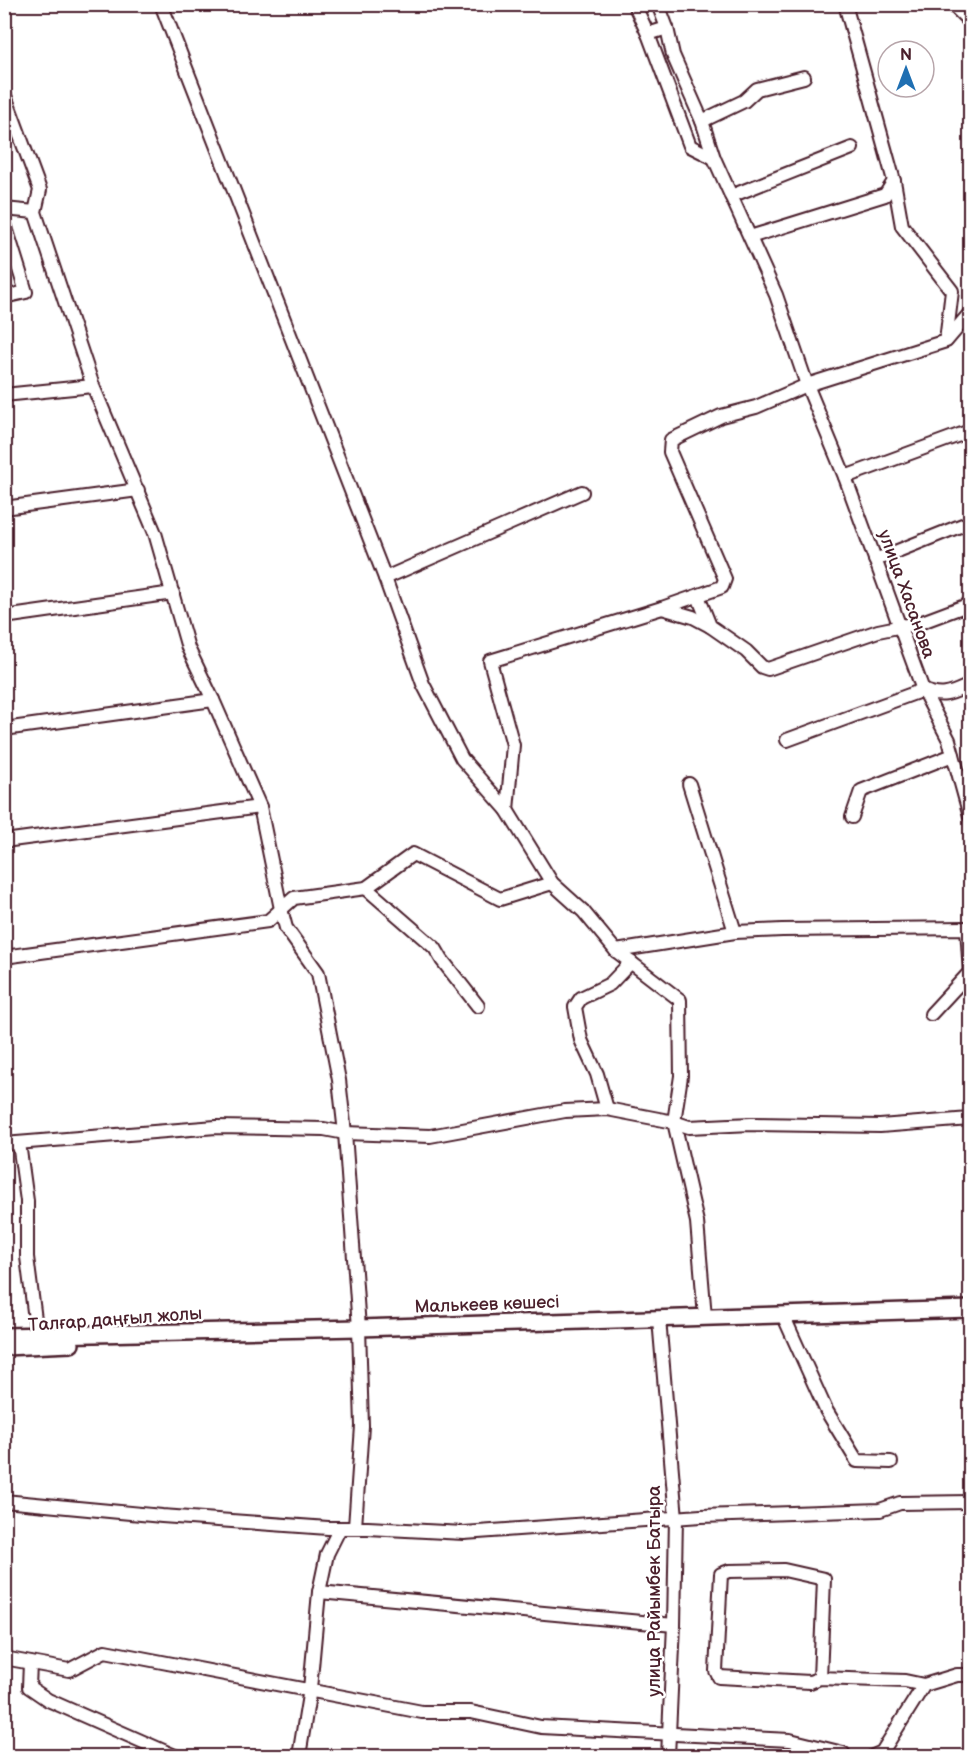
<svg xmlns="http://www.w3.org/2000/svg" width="975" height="1761" viewBox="0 0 975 1761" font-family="'Balsamiq Sans',sans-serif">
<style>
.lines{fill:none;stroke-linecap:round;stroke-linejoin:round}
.minor-casing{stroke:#4a1f2b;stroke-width:16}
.major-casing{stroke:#4a1f2b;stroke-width:20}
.minor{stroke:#fff;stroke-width:12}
.major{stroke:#fff;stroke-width:15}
.labels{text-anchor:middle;stroke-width:5;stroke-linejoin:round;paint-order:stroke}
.street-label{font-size:18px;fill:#4a1f2b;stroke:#fff}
</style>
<rect width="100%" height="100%" fill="#fff"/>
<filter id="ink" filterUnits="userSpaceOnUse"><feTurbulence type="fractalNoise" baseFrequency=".0167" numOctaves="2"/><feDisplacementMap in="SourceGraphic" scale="12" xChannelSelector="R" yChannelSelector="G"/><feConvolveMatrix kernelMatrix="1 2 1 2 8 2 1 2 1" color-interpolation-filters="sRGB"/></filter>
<g filter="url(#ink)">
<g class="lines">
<g class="minor-casing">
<g id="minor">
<path d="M161,4L385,578L423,684L462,759L507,810L552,883L583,911L616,951L680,1000L681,1076L674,1122L697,1222L705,1317"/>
<path d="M634,4L648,34"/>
<path d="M658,4L667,28L673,55L702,121L714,158L776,295L807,385L845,477L923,690L949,740L970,816"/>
<path d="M952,4L970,22"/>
<path d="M667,28L648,34L690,146L714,158"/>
<path d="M4,93L40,190L35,212L93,386L155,533L188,648L213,700L260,807L281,909L286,928L318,973L339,1080L345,1133L359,1328L362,1426L355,1527"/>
<path d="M702,121L744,101L757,89L804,77"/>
<path d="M731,196L852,148"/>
<path d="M4,209L35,212"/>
<path d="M4,221L26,292L4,297"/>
<path d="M750,237L885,195L894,181L845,4"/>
<path d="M947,340L970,313"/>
<path d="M4,395L93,386"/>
<path d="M845,477L970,431"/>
<path d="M4,508L138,490"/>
<path d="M875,560L970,522"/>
<path d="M385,578L582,492"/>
<path d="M698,596L710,626L746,651L762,667L768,669L878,631L922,622L970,604"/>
<path d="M662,608L693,617L710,626"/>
<path d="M4,617L173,593"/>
<path d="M4,729L213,700"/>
<path d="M787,740L923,690C943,699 952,693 970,685"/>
<path d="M689,784L735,932"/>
<path d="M507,810L513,745L490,661L662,608L722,587L725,579L670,452L671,440L721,416L756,407L807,385L946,341L952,291L902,226L894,181"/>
<path d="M852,817L861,791L953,755"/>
<path d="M4,841L260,807"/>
<path d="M366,888L435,948L442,960L478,1006"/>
<path d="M616,951L735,932L782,930L967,928L970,974"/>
<path d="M4,957L268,921L294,898L366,888L413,854L500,899L552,883"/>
<path d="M931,1014L970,972"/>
<path d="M607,1109L597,1074L581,1040L575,1007L581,998L610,984L631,962"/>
<path d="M19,1143L27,1201V1257L37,1335"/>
<path d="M4,1144L216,1127L324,1129L345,1133L430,1136L565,1111L607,1109L674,1122L689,1127L751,1124L880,1126L970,1119"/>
<path d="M783,1315L826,1410L857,1461L891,1462"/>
<path d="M659,1319L676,1518L674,1625L668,1756"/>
<path d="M4,1501L162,1516L328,1528H368L464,1533L701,1516L880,1510L900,1503L970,1502"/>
<path d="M319,1592L674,1625"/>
<path d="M4,1658L69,1670L105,1651L422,1712H471L541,1727L790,1740L843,1753L845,1756"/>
<path d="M30,1663L29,1687L48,1700L175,1756"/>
<path d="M820,1678L824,1579L784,1570L729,1571L721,1574L716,1671L719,1677L810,1682L820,1678L905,1681L924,1685"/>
<path d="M299,1756L310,1689L319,1592L327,1554L340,1528"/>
<path d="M873,1756L882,1752L924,1685L957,1675H970"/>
</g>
</g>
<g class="major-casing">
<g id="major">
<path d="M4,1336L359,1328L970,1309"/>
<path d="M4,1347L71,1344"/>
</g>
</g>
<use href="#minor" class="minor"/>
<use href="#major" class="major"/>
</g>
</g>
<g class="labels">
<g class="street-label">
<text transform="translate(907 594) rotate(70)" y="6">улица Хасанова</text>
<text transform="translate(487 1304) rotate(-2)" y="6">Малькеев көшесі</text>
<text transform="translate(115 1319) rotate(-4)" y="6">Талғар даңғыл жолы</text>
<text transform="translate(654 1591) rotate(-90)" y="6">улица Райымбек Батыра</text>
</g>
</g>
<rect width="975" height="1761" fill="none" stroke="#fff" stroke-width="24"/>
<rect x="12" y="12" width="951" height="1737" fill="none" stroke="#4a1f2b" stroke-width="2" filter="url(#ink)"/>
<g transform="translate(906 69)"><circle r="28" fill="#ffffff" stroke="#b7a5aa" stroke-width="1.5"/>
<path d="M0-4.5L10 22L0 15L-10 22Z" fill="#1f6fb2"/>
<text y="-9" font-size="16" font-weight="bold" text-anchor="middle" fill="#4a1f2b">N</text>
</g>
</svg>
